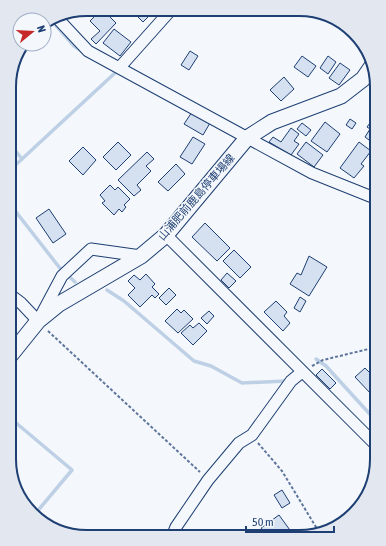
<svg xmlns="http://www.w3.org/2000/svg" width="386" height="546" viewBox="0 0 386 546" font-family="'Asap Condensed','Noto Sans JP',sans-serif">
<style>
.lines{fill:none;stroke-linecap:round;stroke-linejoin:round}
.stream{stroke:#bed0e5;stroke-width:3.5}
.building{fill:#d5e0f0;stroke:#1d3f73}
.street-casing{stroke:#1d3f73;stroke-width:13}
.secondary-casing{stroke:#1d3f73;stroke-width:17}
.path{stroke:#5e769c;stroke-width:2;stroke-dasharray:3 2;stroke-linecap:butt}
.street{stroke:#f4f7fb;stroke-width:11}
.secondary{stroke:#f4f7fb;stroke-width:15}
.labels{text-anchor:middle;stroke-width:3;stroke-linejoin:round;paint-order:stroke}
.street-label{font-size:11px;fill:#1d3f73;stroke:#f4f7fb}
.rim{fill:none;stroke:#1d3f73;stroke-width:2}
</style>
<rect width="100%" height="100%" fill="#f4f7fb"/>
<g class="lines">
<g class="stream">
<path d="M53,22L74,46L83,52"/>
<path d="M22,159L116,72L114,70"/>
<path d="M10,170L22,159L10,144"/>
<path d="M9,203L59,267L75,282"/>
<path d="M107,290L124,301L194,361L211,366L242,383L286,381"/>
<path d="M316,359L326,366L377,422"/>
<path d="M9,417L72,470L35,514"/>
</g>
</g>
<g class="building">
<path d="M102,9L116,23L96,44L91,39L100,31L90,21Z"/>
<path d="M134,9H156L143,22L132,11Z"/>
<path d="M114,29L131,42L120,56L103,43Z"/>
<path d="M190,51L198,56L189,70L181,65Z"/>
<path d="M302,56L316,66L308,77L294,67Z"/>
<path d="M328,56L336,62L328,74L320,68Z"/>
<path d="M340,63L350,70L339,85L329,78Z"/>
<path d="M284,77L294,89L281,101L270,90Z"/>
<path d="M192,112L210,123L203,135L184,124Z"/>
<path d="M377,113V146L365,137L370,129L367,127Z"/>
<path d="M350,119L356,123L352,129L346,125Z"/>
<path d="M325,122L340,134L327,152L311,141Z"/>
<path d="M302,123L311,130L306,136L297,129Z"/>
<path d="M291,128L299,134L294,141L299,144L291,155L269,142L273,137L281,142Z"/>
<path d="M193,137L205,144L192,164L180,157Z"/>
<path d="M118,142L131,155L116,170L103,157Z"/>
<path d="M306,142L323,155L314,167L297,154Z"/>
<path d="M359,142L371,151L361,164L364,166L354,178L340,168Z"/>
<path d="M83,147L96,160L83,175L69,161Z"/>
<path d="M147,152L154,159L146,166L151,171L137,185L141,190L134,196L118,180Z"/>
<path d="M176,164L185,174L168,191L158,182Z"/>
<path d="M110,185L115,190L118,187L130,199L124,205L126,207L122,212L119,209L114,215L102,203L105,201L100,195Z"/>
<path d="M49,209L66,234L53,243L36,218Z"/>
<path d="M205,223L230,248L217,261L192,237Z"/>
<path d="M234,250L251,267L240,278L223,261Z"/>
<path d="M309,256L327,267L309,296L290,284L297,273L301,275Z"/>
<path d="M227,273L236,281L229,288L221,280Z"/>
<path d="M146,274L155,284L152,287L159,294L155,298L152,295L140,307L128,295L135,288L128,281L134,275L140,280Z"/>
<path d="M169,288L176,295L166,305L159,298Z"/>
<path d="M300,297L306,301L300,312L294,308Z"/>
<path d="M276,301L287,312L284,316L290,323L283,331L264,312Z"/>
<path d="M177,309L181,313L184,310L193,319L178,333L165,321Z"/>
<path d="M209,311L214,316L207,324L201,318Z"/>
<path d="M199,323L207,331L193,345L181,333L190,325L193,328Z"/>
<path d="M365,368L377,380V388L371,394L355,377Z"/>
<path d="M322,369L336,383L330,389L316,375Z"/>
<path d="M282,490L290,503L282,508L274,495Z"/>
<path d="M279,515L295,537H268L261,528Z"/>
</g>
<g class="lines">
<g class="street-casing">
<g id="street">
<path d="M59,20L88,51L312,173L377,199"/>
<path d="M120,67L170,11L169,9"/>
<path d="M166,235L377,446"/>
<path d="M9,294L21,303L38,321L62,276L91,249L141,256"/>
<path d="M172,537L176,527L208,480L239,443L252,435L291,381L302,372"/>
</g>
</g>
<g class="secondary-casing">
<path id="secondary" d="M9,357L38,321L59,304L141,256L166,235L247,138L272,122L341,96L363,79L372,66"/>
</g>
<g class="path">
<path d="M48,331L200,472"/>
<path d="M312,366L323,360L377,347"/>
<path d="M258,443L282,471L319,532"/>
</g>
<use href="#street" class="street"/>
<use href="#secondary" class="secondary"/>
</g>
<g class="labels">
<g class="street-label">
<text transform="translate(196 197) rotate(-49)" y="4">山浦肥前鹿島停車場線</text>
</g>
</g>
<path d="M0 0H386V546H0ZM87 16H299A71 71 0 0 1 370 87V459A71 71 0 0 1 299 530H87A71 71 0 0 1 16 459V87A71 71 0 0 1 87 16Z" fill="#e3e8f0" fill-rule="evenodd"/>
<path class="rim" d="M87 16H299A71 71 0 0 1 370 87V459A71 71 0 0 1 299 530H87A71 71 0 0 1 16 459V87A71 71 0 0 1 87 16Z"/>
<g transform="translate(32 32) rotate(72)"><circle r="19" fill="#f4f7fb" stroke="#9eadc5"/>
<path d="M0-3L7 15L0 10L-7 15Z" fill="#c62828"/>
<text y="-6" font-size="11" font-weight="bold" text-anchor="middle" fill="#1d3f73">N</text>
</g>
<path d="M246 526v6h88v-6" fill="none" stroke="#1d3f73" stroke-width="2"/>
<text x="252" y="526" font-size="12" fill="#1d3f73" stroke="#f4f7fb" stroke-width="3" paint-order="stroke">50 m</text>
</svg>
